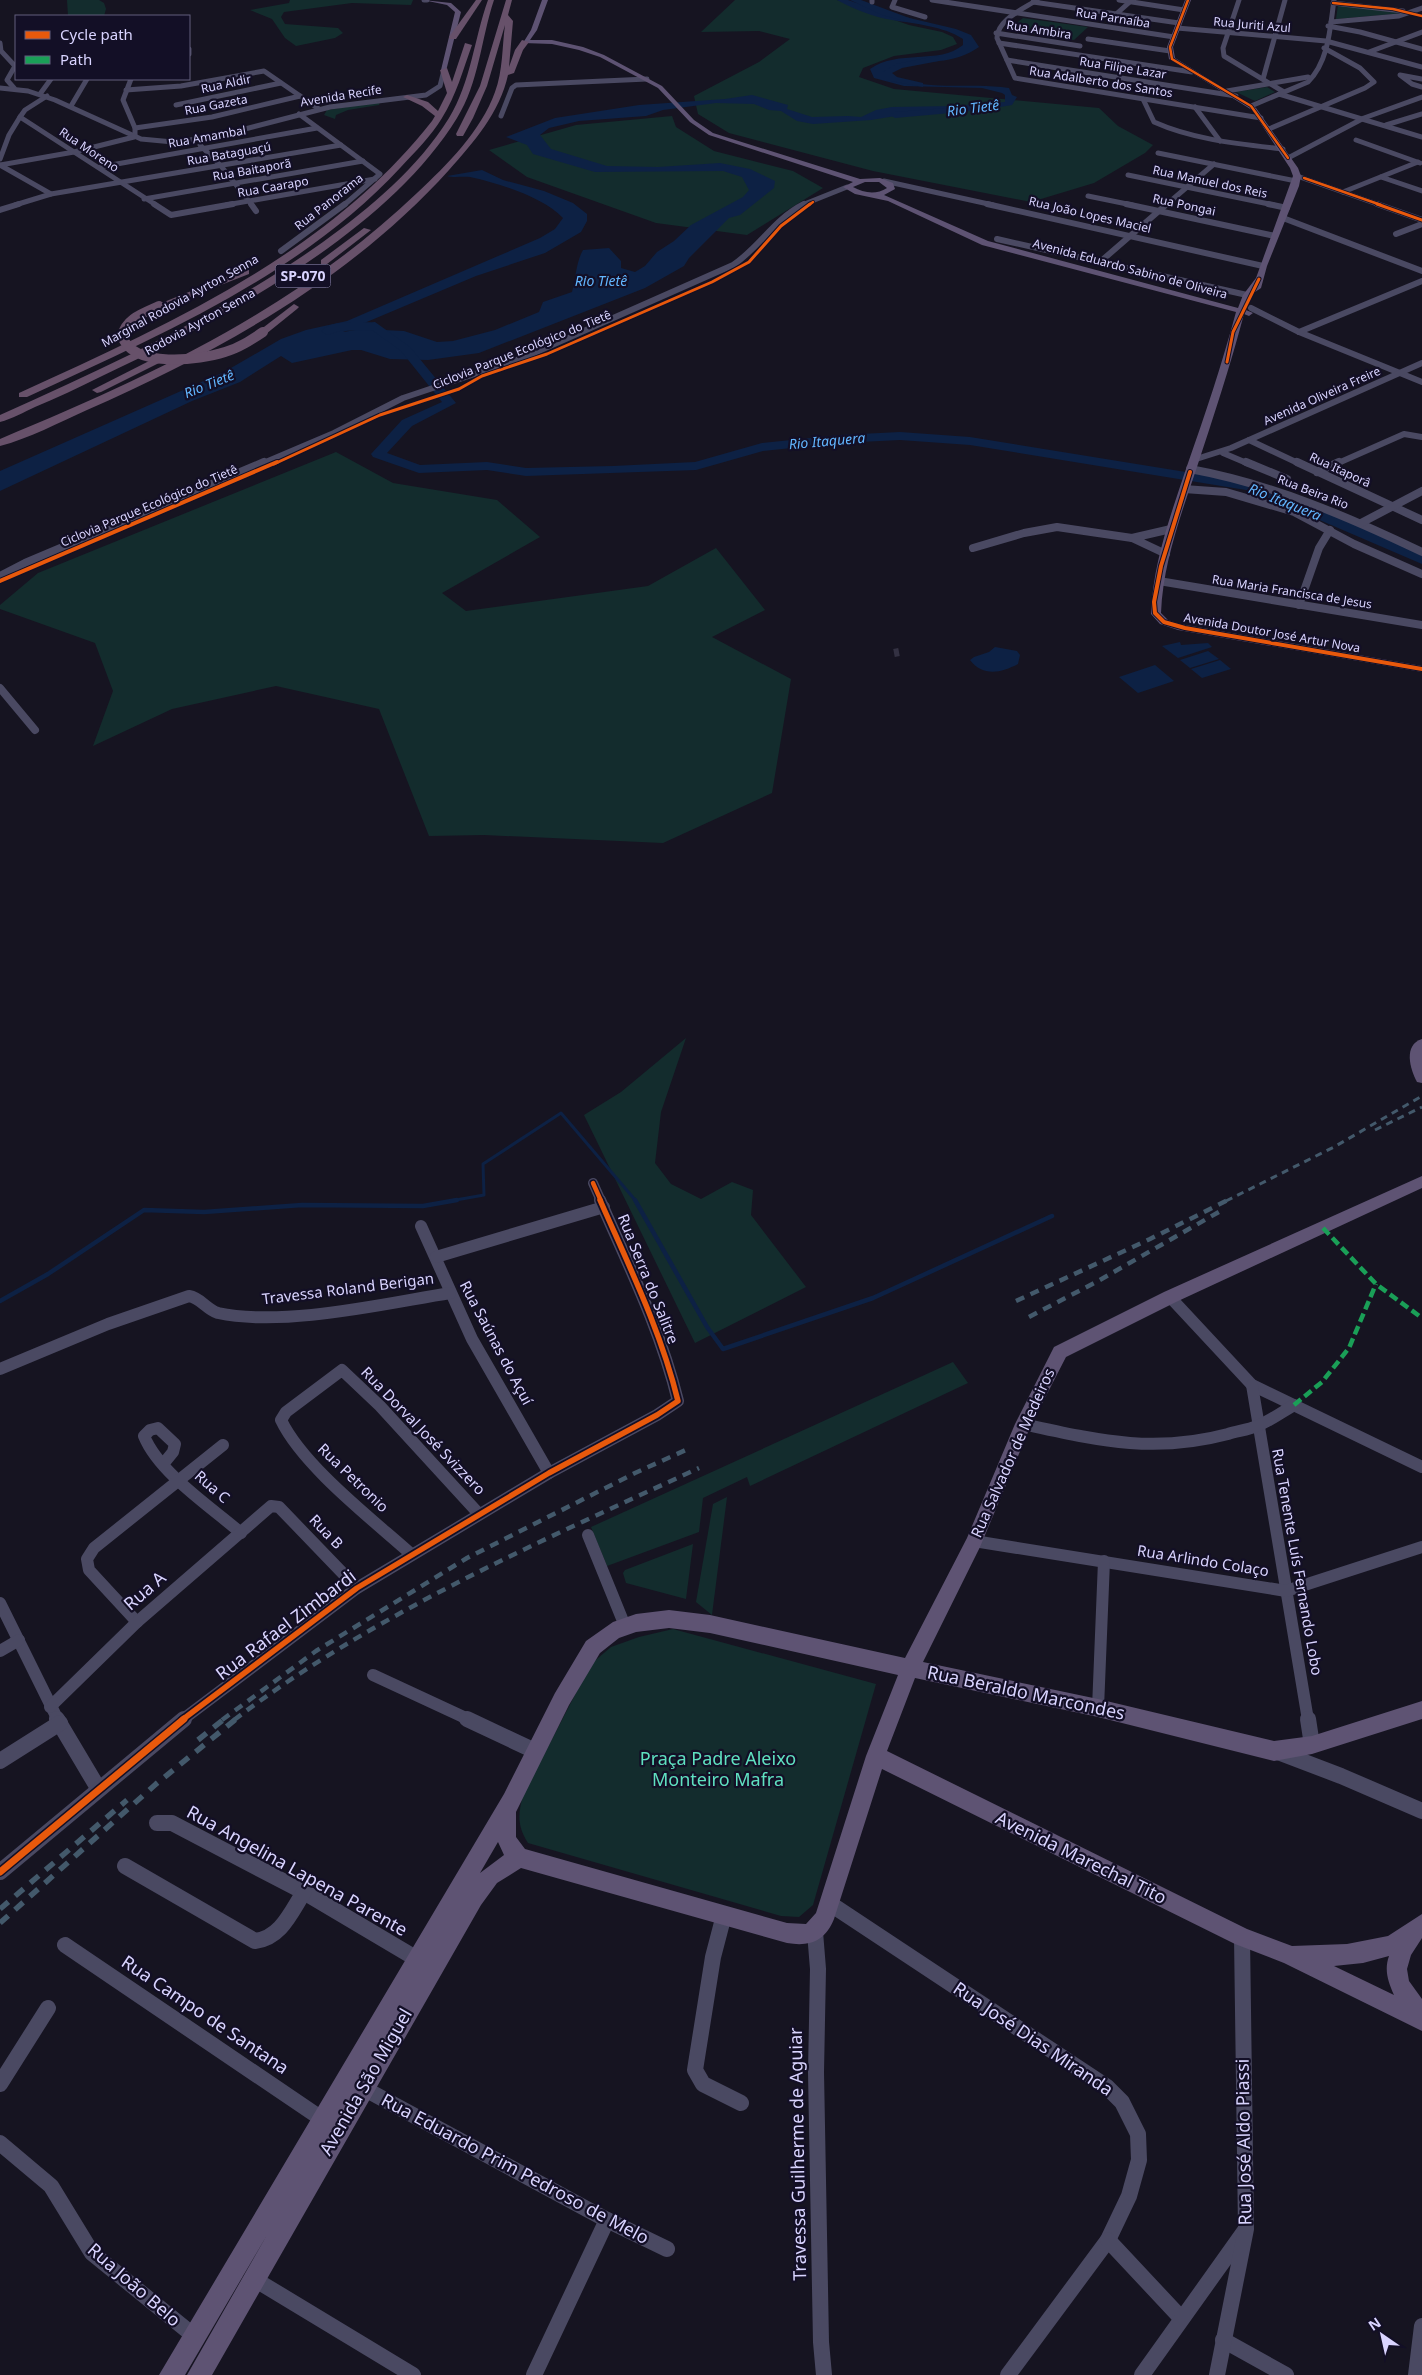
<svg xmlns="http://www.w3.org/2000/svg" width="1422" height="2375" viewBox="0 0 1422 2375" font-family="'Noto Sans',sans-serif">
<style>
.green{fill:#132c2d}
.water{fill:#0d2144}
.lines{fill:none;stroke-linecap:round;stroke-linejoin:round}
.stream-far1{stroke:#0d2144;stroke-width:3}
.stream{stroke:#0d2144;stroke-width:4.5}
.river{fill:#0d2144;fill-rule:evenodd}
.minor-tunnel{stroke:#333142;stroke-width:8;stroke-dasharray:8 4;stroke-linecap:butt}
.minor-far5{stroke:#4a4962;stroke-width:5}
.minor-far4{stroke:#4a4962;stroke-width:6}
.minor-far3{stroke:#4a4962;stroke-width:8}
.minor-far2{stroke:#4a4962;stroke-width:10}
.minor-far1{stroke:#4a4962;stroke-width:12}
.minor{stroke:#4a4962;stroke-width:16}
.major{fill:#5e5373;fill-rule:evenodd}
.highway{fill:#67516a;fill-rule:evenodd}
.rail-far2{stroke:#43596b;stroke-width:3;stroke-dasharray:7 5.5;stroke-linecap:butt}
.rail-far1{stroke:#43596b;stroke-width:4.5;stroke-dasharray:9 7;stroke-linecap:butt}
.rail{stroke:#43596b;stroke-width:5.5;stroke-dasharray:11 9;stroke-linecap:butt}
.highway-bridge{stroke:#67516a;stroke-width:10}
.quiet{stroke:#1a9f57;stroke-width:4.5;stroke-dasharray:9 4.5;stroke-linecap:butt}
.cycleway-far5-casing{stroke:#130f26;stroke-width:4}
.cycleway-far4-casing{stroke:#130f26;stroke-width:5}
.cycleway-far3-casing{stroke:#130f26;stroke-width:6}
.cycleway-far2-casing{stroke:#130f26;stroke-width:7}
.cycleway-far1-casing{stroke:#130f26;stroke-width:9}
.cycleway-casing{stroke:#130f26;stroke-width:10}
.cycleway-far5{stroke:#e8590c;stroke-width:2.5}
.cycleway-far4{stroke:#e8590c;stroke-width:3}
.cycleway-far3{stroke:#e8590c;stroke-width:4}
.cycleway-far2{stroke:#e8590c;stroke-width:4.5}
.cycleway-far1{stroke:#e8590c;stroke-width:5.5}
.cycleway{stroke:#e8590c;stroke-width:7}
.labels{text-anchor:middle;stroke-width:4.5;stroke-linejoin:round;paint-order:stroke}
.far-street-label{font-size:12px;fill:#d9d4ff;stroke:#130f26}
.far-water-label{font-size:14px;font-style:italic;fill:#62b6ff;stroke:#130f26}
.shield{fill:#130f26;stroke:#9e99be;stroke-width:1}
.shield-label{font-size:14px;font-weight:bold;fill:#d9d4ff}
.street-label{font-size:15px;fill:#d9d4ff;stroke:#130f26}
.near-street-label{font-size:18px;fill:#d9d4ff;stroke:#130f26}
.near-park-label{font-size:18px;fill:#5fe0c0;stroke:#130f26}
</style>
<rect width="100%" height="100%" fill="#161421"/>
<g class="green">
<path d="M67,0H99L104,3L106,9L104,16H68Z"/>
<path d="M290,0H413L411,5L352,3L284,12L281,17L285,24L338,28L343,33L335,38L296,46L285,38L272,19L250,10L289,3Z"/>
<path d="M735,0H837L909,25L942,32L953,37L957,44L941,50L894,56L863,68L859,77L894,89L1099,108L1118,126L1153,145L1145,153L1094,183L1031,202L873,171L729,133L698,114L694,96L759,62L790,39L759,31L701,32Z"/>
<path d="M1338,5L1405,13L1336,19Z"/>
<path d="M1023,18L1088,27L1074,40L1008,30Z"/>
<path d="M1267,87L1275,92L1255,101L1236,92Z"/>
<path d="M380,102L379,105L348,110L336,115L335,119L324,115L327,110Z"/>
<path d="M672,116L676,127L714,151L793,171L823,188L747,235L656,223L527,177L489,150L576,125Z"/>
<path d="M336,452L393,483L497,500L540,537L442,593L466,611L648,586L716,548L765,610L712,637L791,679L772,793L663,843L484,835L429,836L379,709L276,686L172,709L93,746L113,691L95,643L0,609V605L38,573Z"/>
<path d="M686,1038L661,1112L655,1163L671,1184L701,1199L732,1182L753,1190L751,1215L806,1287L695,1343L584,1115L621,1092Z"/>
<path d="M953,1362L968,1383L750,1486L747,1477L703,1498L699,1532L607,1566L591,1527Z"/>
<path d="M727,1497L712,1615L696,1602L713,1504Z"/>
<path d="M693,1544L686,1599L626,1583L623,1573L625,1570Z"/>
<path d="M673,1629L876,1684L813,1905L799,1917L781,1916L528,1843C517,1826 518,1814 523,1795L591,1664L611,1647L639,1637Z"/>
</g>
<g class="water">
<path d="M837,0H848L880,11L956,29L971,35L979,47C968,55 952,60 939,61C922,63 899,60 886,72L887,75C924,92 969,82 1009,88L1012,95L1017,97L1012,105L977,111H926L871,120L813,124L797,121L781,111L769,110L754,104L716,103L663,110L646,116L579,121L549,128L540,135L551,149L607,166L658,167L720,163L750,169L775,181L774,188L740,215L729,218L689,258L684,266L645,288L479,353L428,360L390,359L361,350H352L292,363L281,356L240,382L192,401L0,491V471L224,372L281,339L306,330L347,321L540,238L555,229L563,218C543,197 498,183 470,177C462,176 454,178 447,176L482,170L503,180L544,191L573,203L587,214V221L581,232L545,253L476,276L343,332L362,329L404,331L437,342L453,341L495,330L539,312L543,302L572,292C576,278 576,262 583,250L609,248L621,261V268L635,272L645,266L657,252L674,241L691,225L743,197L749,190L742,177L723,171L595,172L533,154L527,145L506,137L555,118L639,105L725,99L752,95L788,105L787,109L812,117L848,116L861,117L876,110L892,107L952,106L1005,102V95L1002,93L982,88L904,86L874,78L870,69C898,49 939,65 963,45V39C943,26 916,24 892,20C874,17 853,9 837,0Z"/>
<path d="M1180,642L1181,645L1208,643L1212,647L1178,658L1162,646Z"/>
<path d="M995,647L1017,651L1020,655L1018,664C1001,673 983,677 970,660L974,657L989,652Z"/>
<path d="M1208,651L1219,659L1190,668L1180,660Z"/>
<path d="M1220,660L1231,669L1202,678L1191,669Z"/>
<path d="M1155,665L1174,681L1138,693L1119,677Z"/>
</g>
<g class="lines">
<path class="stream-far1" d="M450,1201L484,1195L483,1164L561,1113L636,1201"/>
<g class="stream">
<path d="M635,1200L707,1327L723,1349L873,1298L1052,1216"/>
<path d="M0,1301L48,1274L144,1210L204,1212L302,1205L423,1206L457,1200"/>
</g>
<g class="river">
<path d="M850,0H861L912,19L908,22L882,15Z"/>
<path d="M936,56L939,57V61L902,68L892,73L897,77L923,83V87L891,81L881,73L896,64Z"/>
<path d="M959,107L962,108V112L895,118L890,115L895,112Z"/>
<path d="M375,322L410,347L456,403L412,426L387,453L420,465L487,462L526,468L613,466L695,462L762,443L840,435L900,432L970,437L1260,484L1310,504L1422,555V564L1252,491L970,445L900,440L840,443L763,451L696,470L526,476L487,470L419,473L373,457L371,454L402,420L442,402L401,351L372,330L340,331L327,335L321,331C333,319 359,323 375,322Z"/>
</g>
<path class="minor-tunnel" d="M894,653L899,652"/>
<g class="minor-far5">
<path d="M424,0H427"/>
<path d="M872,0V2"/>
<path d="M895,0L892,7L925,17"/>
<path d="M932,0L1174,37"/>
<path d="M1037,0C1023,9 997,20 997,38L1015,78L1261,118"/>
<path d="M1119,0L1184,10"/>
<path d="M1239,0L1223,48L1224,56L1284,92"/>
<path d="M1033,2L1179,23"/>
<path d="M1333,3L1403,11"/>
<path d="M1114,16L1132,0"/>
<path d="M1331,22L1399,16L1422,8"/>
<path d="M1328,26L1360,32L1422,49"/>
<path d="M1177,28L1326,41L1422,67"/>
<path d="M996,33L1080,46"/>
<path d="M1088,39L1170,51"/>
<path d="M0,43L1,51L15,66L7,80L14,88"/>
<path d="M999,43L1192,72"/>
<path d="M189,49V54"/>
<path d="M1369,52L1422,32"/>
<path d="M1007,60L1236,96"/>
<path d="M131,79L123,100L135,128V135"/>
<path d="M1263,79L1285,0"/>
<path d="M1422,79L1400,75L1412,84L1422,87"/>
<path d="M0,88L28,91L55,100L141,139L173,142L214,137L330,107L426,95L440,86L444,70"/>
<path d="M126,90L181,86L264,71L319,109"/>
<path d="M1227,91L1308,77"/>
<path d="M40,94L51,79"/>
<path d="M1279,94L1422,137"/>
<path d="M47,96L25,110L20,117L156,205"/>
<path d="M1143,99L1154,122C1194,140 1240,144 1283,149"/>
<path d="M176,105L281,83"/>
<path d="M71,106L87,79"/>
<path d="M1251,106L1308,82C1329,61 1330,28 1334,0"/>
<path d="M1195,107L1220,141"/>
<path d="M299,114L380,174L344,205"/>
<path d="M501,116L512,88L516,85L647,79"/>
<path d="M1386,125L1422,114"/>
<path d="M135,128L212,117L300,96"/>
<path d="M1269,129L1365,88L1374,82L1360,68L1324,48"/>
<path d="M1356,140L1420,163"/>
<path d="M200,145L221,166L252,205"/>
<path d="M1158,153L1296,181"/>
<path d="M1288,158L1364,118L1422,97"/>
<path d="M0,159L9,135L20,117"/>
<path d="M0,165L74,152L134,137"/>
<path d="M0,165L51,194"/>
<path d="M100,167L317,128"/>
<path d="M1128,175L1274,205"/>
<path d="M1297,176L1380,205"/>
<path d="M1381,177L1422,191"/>
<path d="M884,181L993,205"/>
<path d="M1343,192L1418,162"/>
<path d="M1088,196L1132,205"/>
<path d="M144,199L363,161"/>
<path d="M15,205L51,194L341,145"/>
<path d="M226,205L375,179"/>
<path d="M802,205L847,187"/>
<path d="M1166,205L1214,164"/>
</g>
<g class="minor-far4">
<path d="M154,204L171,215L233,204"/>
<path d="M251,204L256,211"/>
<path d="M987,204L1263,266"/>
<path d="M1126,204L1275,236"/>
<path d="M1268,204L1287,208"/>
<path d="M1377,204L1422,220"/>
<path d="M0,210L19,204"/>
<path d="M1283,218L1422,271"/>
<path d="M1396,234L1422,224"/>
<path d="M997,239L1247,295"/>
<path d="M281,251L345,204"/>
<path d="M1100,262L1167,204"/>
<path d="M1251,308L1299,332L1422,382"/>
<path d="M1299,332L1422,281"/>
<path d="M1249,440L1300,464"/>
<path d="M1223,453L1249,464"/>
<path d="M1193,460L1231,448L1422,363"/>
<path d="M261,464L334,433L403,398L525,357L733,265C760,247 773,220 804,204"/>
<path d="M1336,464L1404,434L1422,437"/>
</g>
<g class="minor-far3">
<path d="M1246,462L1287,479"/>
<path d="M1297,462L1422,520"/>
<path d="M1190,469C1272,484 1347,516 1422,552"/>
<path d="M1317,472L1339,462"/>
<path d="M1184,489L1226,492L1294,512L1354,544L1422,574"/>
<path d="M1361,523L1422,491"/>
<path d="M973,548L1024,533L1057,527L1132,538"/>
<path d="M1166,554L1132,538L1171,529"/>
<path d="M0,576L25,563L264,462"/>
<path d="M1159,581L1422,625"/>
<path d="M1299,605L1319,548L1330,530"/>
<path d="M0,688L35,730"/>
</g>
<path class="minor-far2" d="M593,1183L601,1201"/>
<g class="minor-far1">
<path d="M421,1226L472,1339L549,1473"/>
<path d="M436,1257L604,1207"/>
<path d="M1170,1297L1252,1385L1422,1467"/>
<path d="M0,1369L108,1324L189,1296C201,1298 206,1309 218,1313C284,1327 382,1304 450,1293"/>
<path d="M1252,1385L1308,1720"/>
<path d="M1023,1424C1097,1440 1153,1454 1228,1434C1237,1431 1248,1430 1257,1426C1270,1421 1282,1412 1294,1405"/>
<path d="M164,1463L173,1452L175,1444L158,1428L150,1430L144,1436C159,1473 211,1507 241,1533"/>
<path d="M588,1535L625,1626"/>
<path d="M974,1541L1286,1591L1422,1547"/>
<path d="M411,1554C372,1519 303,1466 281,1420L286,1412L342,1370L380,1406L479,1514"/>
<path d="M0,1603L58,1720"/>
<path d="M137,1622L89,1570L87,1559L94,1548L223,1445"/>
<path d="M0,1651L19,1640"/>
<path d="M373,1675L470,1720"/>
<path d="M50,1707L137,1622L271,1506L279,1507L357,1588"/>
<path d="M1098,1708L1104,1561"/>
<path d="M182,1720L357,1588L549,1473L657,1415L678,1401C661,1331 629,1266 600,1200"/>
</g>
<g class="minor">
<path d="M57,1719L98,1788"/>
<path d="M467,1719L535,1751"/>
<path d="M1308,1719L1312,1745"/>
<path d="M1278,1752L1341,1776L1422,1811"/>
<path d="M0,1761L60,1723"/>
<path d="M157,1823H172L304,1892L417,1959"/>
<path d="M125,1866L255,1941C281,1938 291,1912 304,1892"/>
<path d="M0,1872L184,1719"/>
<path d="M829,1903L1107,2087L1122,2102L1138,2134L1139,2160L1129,2196L1108,2240L1008,2375"/>
<path d="M724,1915L713,1957L695,2070L703,2084L741,2103"/>
<path d="M815,1932L818,1969L816,2072L821,2342L824,2375"/>
<path d="M65,1945L322,2119"/>
<path d="M0,2084L48,2008"/>
<path d="M363,2088L607,2220L667,2249"/>
<path d="M0,2143L51,2186L92,2253L193,2335"/>
<path d="M1108,2240L1181,2318"/>
<path d="M254,2279L413,2375"/>
<path d="M1223,2340L1286,2375"/>
<path d="M534,2375L607,2220"/>
<path d="M1142,2375L1244,2232"/>
<path d="M1217,2375L1246,2229L1242,1937"/>
<path d="M1416,2375L1422,2326"/>
</g>
<g class="major">
<path d="M423,0L451,3L461,12L446,71L441,70L455,12L447,5Z"/>
<path d="M542,0H548L537,30L530,40H552L583,47L604,55L662,86L694,120L713,133L860,179L880,178L893,183L895,189L884,195L988,241L1238,308L1243,295L1256,278L1293,176L1290,168L1252,110L1169,59L1167,47L1185,0H1191L1173,47L1175,58L1256,108L1298,168L1301,176L1299,186L1267,266L1261,288C1249,296 1251,294 1246,310L1253,313L1249,316L1244,314C1230,367 1213,418 1196,470C1180,517 1163,564 1161,613L1168,620L1180,624L1422,666V672L1178,630L1160,624L1151,614C1153,562 1171,514 1187,466C1205,415 1222,364 1236,312L982,245L888,201L855,194L843,187L853,182L709,135L690,122L658,88L600,57L579,50L552,44L523,43L531,30ZM865,182H879L887,188C876,195 864,193 853,187Z"/>
<path d="M1422,1039V1083L1417,1082C1410,1069 1403,1045 1422,1039Z"/>
<path d="M1422,1176V1188L1176,1302L1066,1357L1031,1425L980,1547L923,1662L1098,1699L1274,1741L1312,1736L1422,1701V1719L1312,1754L1274,1761L1098,1717L915,1678L887,1751L1247,1929L1292,1946L1347,1944L1388,1936L1422,1914V1938L1411,1955L1407,1969L1409,1981L1422,1999V2031L1284,1963L1235,1944L882,1769L834,1919C825,1941 810,1947 787,1943L521,1868L497,1883L481,1905L212,2375H187L267,2235L185,2375H159L504,1794L555,1693L586,1641L613,1622L636,1614L669,1610L710,1615L905,1658L967,1538L1015,1424L1054,1347L1164,1292ZM669,1628L710,1633L898,1675L866,1756L816,1913L806,1924L787,1923L525,1849L516,1837V1812L569,1705L600,1653L619,1638L636,1632ZM498,1842L504,1855L480,1873ZM1389,1956C1384,1970 1388,1982 1394,1995L1334,1966L1363,1963Z"/>
</g>
<g class="highway">
<path d="M476,0H482L456,39H450L449,37Z"/>
<path d="M488,0H494C481,39 479,83 457,118C386,234 220,320 100,377C78,388 57,398 35,407C24,412 12,419 0,422V415C112,365 223,313 323,242C370,208 418,168 449,118C471,82 474,39 488,0Z"/>
<path d="M506,0H512L508,15L513,21L509,67L515,50L522,40L529,42L523,50L514,73L508,75C500,112 474,142 449,170C351,279 220,351 87,410C60,422 28,439 0,446V439C154,375 295,309 417,193C447,165 481,131 495,92C503,71 502,47 505,25L487,86L473,118L463,136H457L456,134L480,86Z"/>
<path d="M465,43L472,45C463,70 456,96 442,118C431,136 415,152 401,167C301,275 159,336 27,397H19V393C169,324 328,254 432,121L435,116L422,106L403,97L407,95L428,102L438,111L447,93L440,70L447,68L452,82Z"/>
<path d="M364,228L371,230L327,264H321V260Z"/>
<path d="M246,269L249,270V274L162,308L154,306Z"/>
<path d="M294,304L299,307L297,309L266,334H260V330Z"/>
<path d="M155,358L159,359V363L101,392L97,393L92,390Z"/>
</g>
<g class="rail-far2">
<path d="M1375,1130L1422,1107"/>
<path d="M1226,1201L1334,1147L1422,1096"/>
</g>
<g class="rail-far1">
<path d="M1016,1301L1150,1239L1228,1200"/>
<path d="M1029,1317L1098,1281L1224,1209"/>
<path d="M222,1720L316,1651L467,1558L635,1473L688,1449"/>
<path d="M234,1720C375,1613 539,1542 699,1468"/>
</g>
<g class="rail">
<path d="M198,1740L224,1719"/>
<path d="M0,1909L127,1800"/>
<path d="M0,1923L156,1784L236,1719"/>
</g>
<path class="highway-bridge" d="M159,306C144,313 126,318 122,336C133,369 200,360 225,352C239,348 251,340 263,332"/>
<g class="quiet">
<path d="M1323,1228L1376,1284L1422,1318"/>
<path d="M1294,1405L1322,1382L1349,1348L1376,1284"/>
</g>
<g class="cycleway-far5-casing">
<g id="cycleway-far5">
<path d="M1188,0L1170,47L1172,59L1251,106L1288,158"/>
<path d="M1333,3L1393,9L1422,16"/>
<path d="M1304,178L1381,205"/>
<path d="M809,205L813,202"/>
</g>
</g>
<g class="cycleway-far4-casing">
<g id="cycleway-far4">
<path d="M1377,204L1422,220"/>
<path d="M1227,362L1233,332L1259,279"/>
<path d="M274,464L380,415L459,389L482,376L547,354L712,282L749,262L781,226L810,204"/>
</g>
</g>
<g class="cycleway-far3-casing">
<g id="cycleway-far3">
<path d="M1190,472L1161,566L1154,602L1155,613L1164,622L1185,628L1422,669"/>
<path d="M0,581L277,462"/>
</g>
</g>
<g class="cycleway-far2-casing">
<path id="cycleway-far2" d="M593,1183L601,1201"/>
</g>
<g class="cycleway-far1-casing">
<path id="cycleway-far1" d="M182,1720L357,1588L549,1473L657,1415L678,1401C661,1331 629,1266 600,1200"/>
</g>
<g class="cycleway-casing">
<path id="cycleway" d="M0,1872L184,1719"/>
</g>
<use href="#cycleway-far5" class="cycleway-far5"/>
<use href="#cycleway-far4" class="cycleway-far4"/>
<use href="#cycleway-far3" class="cycleway-far3"/>
<use href="#cycleway-far2" class="cycleway-far2"/>
<use href="#cycleway-far1" class="cycleway-far1"/>
<use href="#cycleway" class="cycleway"/>
</g>
<g class="labels">
<g class="far-street-label">
<text transform="translate(1113 18) rotate(9)" y="4">Rua Parnaíba</text>
<text transform="translate(1252 25) rotate(5)" y="4">Rua Juriti Azul</text>
<text transform="translate(1039 30) rotate(9)" y="4">Rua Ambira</text>
<text transform="translate(1123 68) rotate(9)" y="4">Rua Filipe Lazar</text>
<text transform="translate(1101 82) rotate(9)" y="4">Rua Adalberto dos Santos</text>
<text transform="translate(226 84) rotate(-12)" y="4">Rua Aldir</text>
<text transform="translate(341 96) rotate(-9)" y="4">Avenida Recife</text>
<text transform="translate(216 105) rotate(-11)" y="4">Rua Gazeta</text>
<text transform="translate(207 137) rotate(-10)" y="4">Rua Amambal</text>
<text transform="translate(89 150) rotate(34)" y="4">Rua Moreno</text>
<text transform="translate(229 154) rotate(-10)" y="4">Rua Bataguaçú</text>
<text transform="translate(252 170) rotate(-10)" y="4">Rua Baitaporã</text>
<text transform="translate(1210 182) rotate(12)" y="4">Rua Manuel dos Reis</text>
<text transform="translate(273 187) rotate(-10)" y="4">Rua Caarapo</text>
<text transform="translate(329 202) rotate(-38)" y="4">Rua Panorama</text>
<text transform="translate(1184 205) rotate(12)" y="4">Rua Pongai</text>
<text transform="translate(1090 215) rotate(13)" y="4">Rua João Lopes Maciel</text>
<text transform="translate(1130 269) rotate(15)" y="4">Avenida Eduardo Sabino de Oliveira</text>
<text transform="translate(180 301) rotate(-29)" y="4">Marginal Rodovia Ayrton Senna</text>
<text transform="translate(200 322) rotate(-29)" y="4">Rodovia Ayrton Senna</text>
<text transform="translate(522 350) rotate(-22)" y="4">Ciclovia Parque Ecológico do Tietê</text>
<text transform="translate(1322 396) rotate(-24)" y="4">Avenida Oliveira Freire</text>
<text transform="translate(1340 470) rotate(25)" y="4">Rua Itaporâ</text>
<text transform="translate(1313 492) rotate(21)" y="4">Rua Beira Rio</text>
<text transform="translate(149 506) rotate(-23)" y="4">Ciclovia Parque Ecológico do Tietê</text>
<text transform="translate(1292 592) rotate(9)" y="4">Rua Maria Francisca de Jesus</text>
<text transform="translate(1272 633) rotate(10)" y="4">Avenida Doutor José Artur Nova</text>
</g>
<g class="far-water-label">
<text transform="translate(973 108) rotate(-7)" y="5">Rio Tietê</text>
<text x="601" y="286">Rio Tietê</text>
<text transform="translate(209 384) rotate(-22)" y="5">Rio Tietê</text>
<text transform="translate(827 441) rotate(-5)" y="5">Rio Itaquera</text>
<text transform="translate(1285 502) rotate(22)" y="5">Rio Itaquera</text>
</g>
<rect class="shield" x="275.5" y="264.5" width="55" height="23" rx="4"/>
<g class="shield-label">
<text x="303" y="281">SP-070</text>
</g>
<g class="street-label">
<text transform="translate(648 1279) rotate(68)" y="5">Rua Serra do Salitre</text>
<text transform="translate(348 1289) rotate(-7)" y="5">Travessa Roland Berigan</text>
<text transform="translate(496 1343) rotate(62)" y="5">Rua Saúnas do Açuí</text>
<text transform="translate(423 1431) rotate(46)" y="5">Rua Dorval José Svizzero</text>
<text transform="translate(1013 1453) rotate(-66)" y="5">Rua Salvador de Medeiros</text>
<text transform="translate(353 1478) rotate(44)" y="5">Rua Petronio</text>
<text transform="translate(212 1487) rotate(41)" y="5">Rua C</text>
<text transform="translate(326 1532) rotate(46)" y="5">Rua B</text>
<text transform="translate(1203 1561) rotate(9)" y="5">Rua Arlindo Colaço</text>
<text transform="translate(1297 1562) rotate(80)" y="5">Rua Tenente Luís Fernando Lobo</text>
</g>
<g class="near-street-label">
<text transform="translate(145 1591) rotate(-41)" y="6">Rua A</text>
<text transform="translate(286 1625) rotate(-37)" y="6">Rua Rafael Zimbardi</text>
<text transform="translate(1026 1693) rotate(12)" y="6">Rua Beraldo Marcondes</text>
<text transform="translate(1081 1858) rotate(26)" y="6">Avenida Marechal Tito</text>
<text transform="translate(297 1871) rotate(29)" y="6">Rua Angelina Lapena Parente</text>
<text transform="translate(205 2015) rotate(34)" y="6">Rua Campo de Santana</text>
<text transform="translate(1033 2039) rotate(34)" y="6">Rua José Dias Miranda</text>
<text transform="translate(366 2082) rotate(-60)" y="6">Avenida São Miguel</text>
<text transform="translate(1244 2142) rotate(-91)" y="6">Rua José Aldo Piassi</text>
<text transform="translate(798 2154) rotate(-91)" y="6">Travessa Guilherme de Aguiar</text>
<text transform="translate(515 2169) rotate(28)" y="6">Rua Eduardo Prim Pedroso de Melo</text>
<text transform="translate(134 2285) rotate(41)" y="6">Rua João Belo</text>
</g>
<g class="near-park-label">
<text x="718" y="1765">Praça Padre Aleixo<tspan x="718" dy="21">Monteiro Mafra</tspan></text>
</g>
</g>
<rect x="15" y="15" width="175" height="65" fill="#130f26" stroke="#625e7d"/>
<rect x="25" y="31" width="25" height="8" fill="#e8590c" stroke="#625e7d"/>
<text x="60" y="40" font-size="15" fill="#d9d4ff">Cycle path</text>
<rect x="25" y="56" width="25" height="8" fill="#1a9f57" stroke="#625e7d"/>
<text x="60" y="65" font-size="15" fill="#d9d4ff">Path</text>
<g transform="translate(1382 2335) rotate(326)" stroke="#130f26" stroke-width="4" paint-order="stroke">
<path d="M0-4L9 19L0 12L-9 19Z" fill="#d9d4ff"/>
<text y="-8" font-size="14" font-weight="bold" text-anchor="middle" fill="#d9d4ff">N</text>
</g>
</svg>
